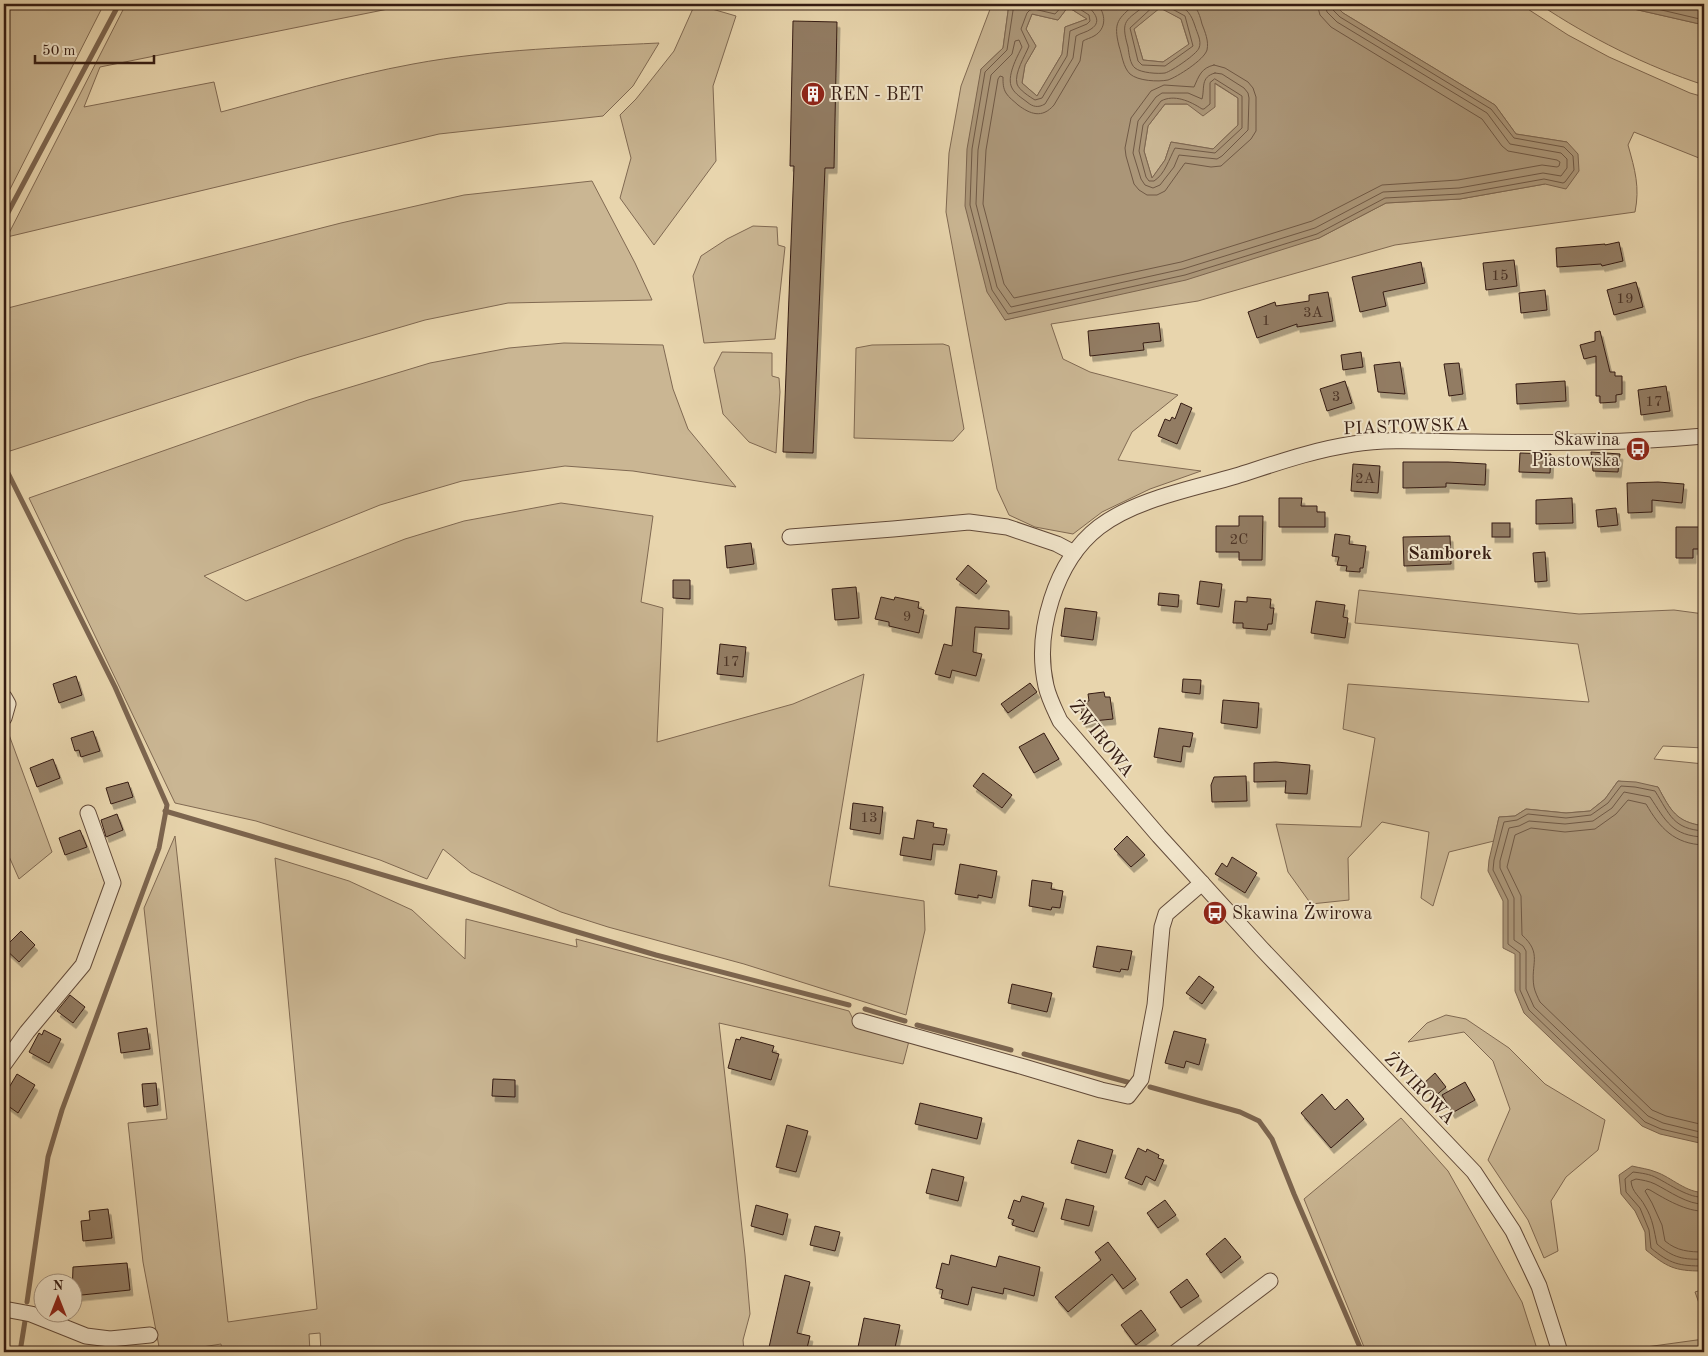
<svg xmlns="http://www.w3.org/2000/svg" width="1708" height="1356" viewBox="0 0 1708 1356" font-family="'Old Standard TT',serif">
<style>
.green{fill:#cab693;stroke:#806952}
.water{fill:#ab9678;stroke:#7c654f;fill-rule:evenodd}
.lines{fill:none;stroke-linecap:round;stroke-linejoin:round}
.shore{stroke:#705945;stroke-width:1}
.stream{stroke:#7c654f;stroke-width:5}
.building{fill:#927c63;stroke:#351c12;filter:url(#shadow)}
.street-casing{stroke:#624a39;stroke-width:17}
.street{stroke:#f0e4ca;stroke-width:15}
.labels{text-anchor:middle;stroke-width:4;stroke-linejoin:round;paint-order:stroke}
.number-label{font-size:15px;fill:#4c3426}
.poi-label{font-size:18px;fill:#351c12;stroke:#f0e4ca;text-anchor:start}
.street-label{font-size:18px;fill:#351c12;stroke:#f0e4ca}
.neighbourhood-label{font-size:19px;font-weight:bold;fill:#351c12;stroke:#f0e4ca}
</style>
<defs>
<filter id="shadow"><feDropShadow dx="3" dy="5.5" stdDeviation="0" flood-color="#0004"/></filter>
</defs>
<rect width="100%" height="100%" fill="#e8d5ad"/>
<filter id="stains"><feTurbulence type="fractalNoise" baseFrequency=".004" numOctaves="4"/><feColorMatrix values="0 0 0 0 .2 0 0 0 0 .09 0 0 0 0 .02 0 0 0 .5 -.17"/></filter>
<radialGradient id="worn" r=".72"><stop offset=".6" stop-color="#630" stop-opacity="0"/><stop offset="1" stop-color="#630" stop-opacity=".3"/></radialGradient>
<g class="green">
<path d="M4,4H104L4,201Z"/>
<path d="M126,4H413L100,67L84,107L214,82L221,112C285,95 348,76 413,64C494,49 576,47 659,43L633,86L603,116L439,134L7,237Z"/>
<path d="M695,4L736,16L713,86L716,161L654,245L620,198L631,158L620,115L636,99L674,51Z"/>
<path d="M992,4H1009L1003,48L981,69L1005,320L1319,238L1386,203L1460,199L1545,184L1567,142L1516,134L1495,105L1343,13L1334,4H1520L1568,35L1609,57L1690,93L1704,97V160L1634,132L1628,145C1635,170 1640,187 1635,212L1395,245L1198,301L1051,324L1063,359L1090,372L1178,395L1132,432L1118,460L1201,471L1150,489L1102,512L1073,534L1035,527L1009,515L997,489L946,212L949,153L961,86Z"/>
<path d="M1539,4H1619L1625,7L1704,25V85C1646,66 1590,38 1539,4Z"/>
<path d="M1068,7L1087,19L1065,27L1062,54L1037,96L1022,83L1025,65L1036,46L1026,29L1032,14L1058,20Z"/>
<path d="M1160,7L1181,19L1189,45L1163,62L1143,60L1134,29Z"/>
<path d="M1214,83L1238,98V125L1213,149L1171,142L1165,160L1152,178L1144,151L1148,126L1165,104H1187Z"/>
<path d="M592,181L635,263L652,300L508,303L425,320L299,357L7,452L4,446V309L341,223L464,195Z"/>
<path d="M753,226L777,227L778,245L785,247L775,339L704,343L693,276L701,256L727,239Z"/>
<path d="M564,343L663,345L673,389L688,429L736,487L633,471L565,466L462,481L380,505L204,576L246,601L405,539L464,521L561,503L653,516L641,602L663,608L657,742L793,704L864,674L829,886L924,901L925,930L906,1015L744,964L608,927L561,912L471,872L443,849L427,879L380,860L256,821L175,803L29,498L308,400L430,363L509,348Z"/>
<path d="M943,344L949,346L964,429L953,441L854,438L856,348L872,345Z"/>
<path d="M722,352L772,353V376L779,378L780,392L776,453L749,442L723,414L714,368Z"/>
<path d="M1359,590L1579,614L1674,610L1704,614V748L1663,746L1654,759L1704,764V826C1676,822 1671,811 1658,787L1618,781L1605,799L1590,811L1566,813L1526,809L1515,816L1499,817L1494,841L1449,852L1433,906L1421,898L1429,832L1382,822L1348,858L1349,900L1311,904L1288,872L1276,824L1361,827L1375,738L1343,729L1348,684L1589,702L1578,644L1355,623Z"/>
<path d="M8,732L52,852L19,879L4,845V735Z"/>
<path d="M175,836L228,1322L317,1309L275,858L349,881L412,910L465,959L466,919L577,947L576,939L849,1011L854,1021L909,1041L903,1064L719,1023L745,1255L750,1314L743,1340L744,1352H526V1350L514,1348V1352H321L320,1333L309,1334L310,1352H222L221,1344L171,1352H160L143,1262L128,1123L167,1119L144,908Z"/>
<path d="M1446,1015L1466,1019L1509,1048L1545,1084L1605,1120L1598,1150L1566,1177L1551,1201L1558,1251L1544,1258L1528,1220L1488,1160L1510,1109L1493,1061L1464,1032L1408,1042L1427,1023Z"/>
<path d="M1401,1118L1448,1171L1522,1302L1538,1352H1366L1304,1199Z"/>
<path d="M1704,1289V1317L1695,1292Z"/>
<path d="M1704,1339V1352H1639L1646,1347Z"/>
</g>
<g class="water">
<path d="M1009,4H1334L1343,13L1495,105L1516,134L1567,142L1578,154L1579,171L1566,189L1545,184L1460,199L1386,203L1319,238L1186,280L1005,320L987,292L965,206L967,149L981,69L1003,48ZM1068,7L1087,19L1065,27L1062,54L1037,96L1022,83L1025,65L1036,46L1026,29L1032,14L1058,20ZM1160,8L1181,19L1189,44L1163,62L1143,60L1134,29ZM1215,83L1238,98V125L1213,149L1171,142L1165,160L1152,178L1144,151L1148,126L1165,104H1187L1203,116L1215,107Z"/>
<path d="M1619,4H1704V25L1625,7Z"/>
<path d="M1618,781L1636,782L1658,787C1671,811 1676,822 1704,826V1144L1660,1134L1642,1126L1524,1013L1515,991V954L1503,948V901L1488,871L1489,860L1499,817L1515,816L1526,809L1566,813L1590,811L1605,799Z"/>
<path d="M1632,1166C1640,1168 1649,1169 1656,1172C1671,1177 1688,1194 1704,1192V1269L1702,1271C1674,1271 1667,1267 1646,1250L1645,1232L1635,1211L1621,1194L1619,1175Z"/>
</g>
<g class="lines">
<g class="shore">
<path d="M1014,4L1007,50L985,72L972,149L970,205L992,290L1008,314L1185,275L1317,234L1385,198L1460,194L1544,179L1563,183L1565,182L1574,170L1573,156L1564,147L1514,138L1491,109L1340,17L1332,9L1331,4"/>
<path d="M1064,4L1055,14L1034,9L1030,10L1027,13L1021,29L1029,46C1025,56 1014,73 1017,84C1019,90 1030,97 1035,100L1042,98L1067,56L1070,31L1087,24L1090,21L1089,15L1072,4"/>
<path d="M1084,4C1092,9 1104,21 1091,29C1087,32 1081,33 1076,36L1073,58L1045,104C1038,108 1033,107 1027,102C1022,98 1015,94 1012,88C1006,77 1017,57 1022,47L1019,40L1015,41L1012,54L991,75L978,150L976,204L997,287L1011,307L1183,269L1315,228L1383,192L1459,188L1543,173L1561,176L1567,168V159L1561,153L1510,144L1487,113L1337,22L1327,12L1325,4"/>
<path d="M1097,4C1106,13 1107,29 1094,36C1091,38 1086,39 1083,41L1080,61L1054,105C1042,119 1030,114 1018,105C1014,101 1009,98 1006,93C1003,88 1003,83 1003,77L1000,76L998,79L986,150L983,204L1004,284L1014,298L1181,262L1312,221L1382,185L1458,180L1542,165L1557,167L1559,166L1560,162L1557,160L1508,151L1502,146L1482,119L1331,27L1320,15L1317,4"/>
<path d="M1135,4C1118,19 1113,22 1119,46C1122,55 1123,67 1130,74C1138,81 1158,82 1168,80C1177,77 1204,60 1207,50C1209,41 1205,32 1202,24C1200,16 1198,9 1192,4"/>
<path d="M1147,4C1126,21 1120,19 1128,47C1129,54 1130,64 1135,68C1141,73 1158,74 1165,73C1172,71 1197,54 1199,48C1202,41 1197,33 1195,26C1191,14 1188,10 1177,4"/>
<path d="M1156,4L1130,28L1138,61L1142,65L1165,66L1193,46L1185,16L1163,4"/>
<path d="M1636,4L1704,20"/>
<path d="M1214,65L1225,68L1248,82L1253,88L1256,97V131L1251,139L1221,166L1211,167L1185,163L1165,191L1157,195H1147L1139,190L1134,184L1126,156L1125,148L1131,118L1151,91L1164,85L1194,87C1199,76 1201,68 1214,65Z"/>
<path d="M1215,73L1222,74L1244,88L1248,93L1249,98L1248,130L1222,156L1217,159L1179,155L1174,167L1160,185L1153,188L1145,185L1141,179L1133,153L1138,121L1156,97L1162,93H1188L1202,99C1205,88 1200,77 1215,73Z"/>
<path d="M1215,79L1242,96V128L1215,153L1175,148C1169,159 1165,174 1154,181H1149L1146,177L1139,151L1143,125L1161,101C1174,94 1190,101 1202,109H1204L1210,104V83Z"/>
<path d="M1704,831C1673,829 1670,815 1655,791L1635,787L1621,786L1608,803L1591,815L1566,818L1528,814L1517,820L1504,822L1494,860L1493,870L1508,900V944L1520,953V990L1529,1010L1645,1122L1661,1129L1704,1139"/>
<path d="M1704,837C1672,836 1666,821 1650,797L1624,792L1612,808L1593,821L1565,824L1529,821L1519,826L1509,828L1500,861V868L1514,898V940L1523,946L1526,951V989L1534,1007L1648,1116L1663,1123L1704,1133"/>
<path d="M1704,845C1674,844 1660,828 1646,804L1628,800L1616,814L1595,829L1565,832L1531,828L1515,835L1507,867L1521,896L1522,935C1543,954 1530,964 1534,987C1535,992 1538,998 1540,1002L1652,1110L1666,1116L1704,1125"/>
<path d="M1704,1197C1690,1199 1669,1184 1657,1178C1650,1174 1641,1173 1633,1172L1625,1179L1626,1192L1640,1208L1649,1230L1651,1248C1670,1264 1679,1266 1704,1266"/>
<path d="M1704,1204C1688,1205 1669,1191 1655,1184C1649,1181 1642,1180 1636,1179L1631,1181C1632,1193 1640,1196 1645,1206C1653,1219 1654,1231 1657,1244C1673,1258 1684,1260 1704,1259"/>
<path d="M1704,1211C1687,1212 1665,1199 1650,1190L1647,1189L1645,1191L1652,1203L1662,1225L1665,1241C1677,1251 1689,1252 1704,1252"/>
</g>
<g class="stream">
<path d="M4,220L119,4"/>
<path d="M4,465L115,687L167,805L159,848L62,1110L48,1157L27,1302"/>
<path d="M165,811L656,955L849,1005"/>
<path d="M865,1009L905,1021"/>
<path d="M917,1025L1011,1050"/>
<path d="M1024,1054L1131,1083"/>
<path d="M1150,1087L1240,1112L1259,1121L1272,1139L1294,1194L1362,1352"/>
<path d="M20,1352L25,1321"/>
</g>
</g>
<g class="building">
<path d="M793,21L837,22L834,168H825L813,453L783,452L794,166H790Z"/>
<path d="M1619,242L1623,261L1602,266L1601,264L1557,267L1556,248L1605,244V245Z"/>
<path d="M1514,260L1517,286L1486,290L1483,263Z"/>
<path d="M1421,262L1425,283L1383,292L1386,306L1360,312L1352,277Z"/>
<path d="M1636,282L1643,307L1614,315L1607,290Z"/>
<path d="M1545,290L1547,310L1521,313L1519,293Z"/>
<path d="M1328,292L1333,321L1297,327V324L1257,338L1248,312L1275,302L1276,306L1309,301V295Z"/>
<path d="M1159,323L1161,341L1143,343L1144,350L1090,356L1088,331Z"/>
<path d="M1600,331L1610,372H1615V376H1622V394L1616,395V402L1600,403V396H1596V356L1584,359L1580,345L1595,341V332Z"/>
<path d="M1361,352L1363,367L1343,370L1341,355Z"/>
<path d="M1400,362L1405,394L1378,392L1374,365Z"/>
<path d="M1459,363L1463,394L1449,396L1444,364Z"/>
<path d="M1345,381L1352,403L1327,411L1320,389Z"/>
<path d="M1565,381L1566,401L1517,404L1516,384Z"/>
<path d="M1666,386L1670,411L1641,415L1638,390Z"/>
<path d="M1181,403L1192,408L1177,444L1158,436L1165,419L1170,421L1172,417L1175,419Z"/>
<path d="M1591,452L1620,454L1618,472L1593,471Z"/>
<path d="M1520,453L1551,454L1550,473L1519,472Z"/>
<path d="M1403,462H1448L1486,464L1485,485L1446,483V487L1403,488Z"/>
<path d="M1353,464L1380,466L1378,493L1351,491Z"/>
<path d="M1658,482L1684,484L1682,503L1652,500V512L1628,513L1627,483Z"/>
<path d="M1279,498H1302L1301,506H1317V512H1325V527H1279Z"/>
<path d="M1572,498L1573,523L1536,524V500Z"/>
<path d="M1616,508L1618,525L1598,527L1596,510Z"/>
<path d="M1239,516H1263L1262,560H1239V552H1216V526H1239Z"/>
<rect x="1492" y="523" width="18" height="14"/>
<path d="M1676,527H1703L1702,549H1693V558H1676Z"/>
<path d="M1335,534L1350,536L1349,544L1366,546L1363,568H1360V572L1346,571L1347,566L1337,565L1339,557L1332,556Z"/>
<path d="M1450,536L1451,564L1404,566L1403,537Z"/>
<path d="M751,543L754,564L727,568L725,546Z"/>
<path d="M1545,552L1547,581L1535,582L1533,553Z"/>
<path d="M968,565L987,581L976,594L956,579Z"/>
<path d="M673,580H690V599L673,598Z"/>
<path d="M1200,581L1222,584L1219,607L1197,604Z"/>
<path d="M856,587L859,618L835,620L832,589Z"/>
<path d="M1159,593L1179,595L1178,607L1158,605Z"/>
<path d="M881,597L894,600L895,597L919,602L918,608L924,610L919,633L889,626V622L875,619Z"/>
<path d="M1247,597L1271,599L1270,608H1274L1272,624H1268L1267,630L1243,628V623H1233L1235,601L1247,602Z"/>
<path d="M1316,601L1345,605L1343,617L1348,618L1345,638L1311,633Z"/>
<path d="M956,607L1009,611V629L975,627L973,652L982,654L976,676L952,670L950,678L935,674L944,644L952,646Z"/>
<path d="M1065,608L1097,612L1093,640L1061,636Z"/>
<path d="M720,644L746,647L743,677L717,674Z"/>
<path d="M76,676L82,695L59,703L53,684Z"/>
<path d="M1183,679L1201,680L1200,694L1182,692Z"/>
<path d="M1030,683L1037,692L1008,713L1001,704Z"/>
<path d="M1104,692L1105,697H1110L1113,719L1083,722L1080,702L1089,701L1088,694Z"/>
<path d="M1223,700L1259,703L1257,728L1221,723Z"/>
<path d="M1159,728L1193,733L1190,747L1183,746L1181,762L1154,757Z"/>
<path d="M93,731L100,751L81,757L79,750L75,751L71,738Z"/>
<path d="M1044,733L1059,759L1034,773L1019,747Z"/>
<path d="M53,759L60,778L37,787L30,768Z"/>
<path d="M1276,762L1310,765L1307,794L1285,793L1286,781L1254,782V763Z"/>
<path d="M983,773L1012,795L1002,808L973,786Z"/>
<path d="M1246,776L1247,801L1212,802L1211,785L1214,777Z"/>
<path d="M128,782L133,797L111,804L106,788Z"/>
<path d="M853,803L883,807L880,834L850,829Z"/>
<path d="M117,814L123,830L106,837L101,820Z"/>
<path d="M917,820L934,823L933,827L947,829L944,845L933,844L931,860L900,855L903,837L914,839Z"/>
<path d="M80,830L87,847L65,855L59,838Z"/>
<path d="M1127,836L1145,855L1131,867L1114,849Z"/>
<path d="M1232,857L1257,873L1245,893L1215,874L1222,863L1227,867Z"/>
<path d="M960,864L997,871L992,898L978,895V898L955,894Z"/>
<path d="M1032,880L1052,883L1051,889L1063,891L1060,908L1052,907L1051,910L1029,906Z"/>
<path d="M21,931L35,945L19,962L4,948Z"/>
<path d="M1097,946L1132,951L1128,970L1121,969L1120,972L1093,967Z"/>
<path d="M1199,976L1214,987L1202,1004L1186,993Z"/>
<path d="M1012,984L1052,993L1047,1012L1008,1003Z"/>
<path d="M70,995L85,1007L73,1023L57,1011Z"/>
<path d="M147,1028L150,1049L121,1053L118,1033Z"/>
<path d="M44,1030L61,1039L49,1063L29,1052L39,1033L42,1035Z"/>
<path d="M1174,1031L1206,1039L1199,1065L1186,1061L1184,1068L1165,1063Z"/>
<path d="M741,1037L774,1046L772,1052L779,1054L771,1080L728,1068L736,1039L740,1040Z"/>
<path d="M1435,1073L1446,1087L1434,1097L1423,1084Z"/>
<path d="M17,1074L35,1085L18,1113L4,1103V1096Z"/>
<path d="M493,1079L515,1080V1097L492,1096Z"/>
<path d="M1465,1082L1475,1100L1452,1113L1442,1095Z"/>
<path d="M156,1083L158,1105L144,1107L142,1084Z"/>
<path d="M1322,1094L1335,1110L1347,1099L1364,1119L1331,1148L1301,1113Z"/>
<path d="M920,1103L982,1118L977,1139L915,1124Z"/>
<path d="M787,1125L808,1131L796,1172L776,1167Z"/>
<path d="M1078,1140L1113,1150L1106,1173L1071,1163Z"/>
<path d="M1138,1148L1146,1152L1147,1149L1159,1155L1158,1158L1164,1160L1155,1181L1146,1176L1142,1185L1125,1178Z"/>
<path d="M932,1169L964,1177L958,1201L926,1193Z"/>
<path d="M1022,1196L1044,1203L1034,1232L1012,1225L1014,1220L1008,1218L1014,1200L1020,1202Z"/>
<path d="M1066,1199L1094,1206L1089,1226L1061,1219Z"/>
<path d="M1165,1200L1176,1215L1158,1228L1147,1213Z"/>
<path d="M756,1205L788,1214L783,1235L751,1226Z"/>
<path d="M108,1209L112,1238L83,1241L81,1221L90,1220L89,1211Z"/>
<path d="M815,1226L840,1232L835,1251L810,1245Z"/>
<path d="M1225,1238L1241,1257L1221,1273L1206,1254Z"/>
<path d="M1108,1242L1136,1279L1123,1289L1112,1274L1068,1312L1055,1297L1101,1260L1095,1252Z"/>
<path d="M951,1255L996,1267L999,1256L1040,1267L1034,1296L1004,1288L1003,1294L972,1287L968,1305L941,1298L943,1290L936,1288L942,1263L949,1265Z"/>
<path d="M127,1263L130,1290L72,1296L73,1267Z"/>
<path d="M785,1275L810,1282L797,1333L810,1336L806,1352H768Z"/>
<path d="M1187,1279L1199,1296L1181,1308L1170,1292Z"/>
<path d="M1141,1310L1156,1330L1136,1345L1121,1325Z"/>
<path d="M864,1318L900,1325L894,1352H857Z"/>
</g>
<g class="lines">
<g class="street-casing">
<g id="street">
<path d="M790,537L893,529L969,522L1007,527L1057,544L1074,553"/>
<path d="M4,697L8,704L4,718"/>
<path d="M860,1021L1024,1067L1101,1090L1128,1096L1141,1079L1155,1005L1162,927L1166,914L1202,883"/>
<path d="M4,1064L27,1032L83,965L113,883L88,813"/>
<path d="M4,1309L31,1314L86,1336L110,1339L150,1335"/>
<path d="M1176,1352L1270,1281"/>
<path d="M1560,1352L1539,1286L1513,1231L1474,1172L1261,948L1159,836L1060,721C1055,710 1049,699 1046,686C1034,633 1055,561 1099,527C1136,499 1192,489 1236,476C1274,464 1313,450 1353,444C1390,438 1437,442 1474,442C1551,443 1628,443 1704,436"/>
</g>
</g>
<use href="#street" class="street"/>
</g>
<defs>
<g id="building-disc" transform="scale(1.25)"><circle r="9.5" fill="#8f2418" stroke="#f0e4ca"/><path d="M-4-6H4V6H1V3H-1V6H-4ZM-2.5-4.3h1.7v1.8h-1.7ZM.8-4.3h1.7v1.8H.8ZM-2.5-1h1.7V.8h-1.7ZM.8-1h1.7V.8H.8Z" fill="#fff"/></g>
<g id="bus-disc" transform="scale(1.25)"><circle r="9.5" fill="#8f2418" stroke="#f0e4ca"/><path d="M-5-6H5V4H4V6H2V4H-2V6H-4V4H-5ZM-3.5-4V0h7V-4ZM-3.5 1.2v1.5H-2V1.2ZM2 1.2v1.5H3.5V1.2Z" fill="#fff"/></g>
</defs>
<g fill-rule="evenodd">
<use href="#building-disc" x="813" y="94"/>
<use href="#bus-disc" x="1638" y="449"/>
<use href="#bus-disc" x="1215" y="913"/>
</g>
<g class="labels">
<g class="number-label">
<text x="1500" y="280">15</text>
<text x="1625" y="303">19</text>
<text x="1313" y="317">3A</text>
<text x="1266" y="325">1</text>
<text x="1336" y="401">3</text>
<text x="1654" y="406">17</text>
<text x="1365" y="483">2A</text>
<text x="1239" y="544">2C</text>
<text x="907" y="621">9</text>
<text x="731" y="666">17</text>
<text x="869" y="822">13</text>
</g>
<g class="poi-label">
<text x="830" y="100">REN - BET</text>
<text x="1620" y="445" text-anchor="end">Skawina<tspan x="1620" dy="21">Piastowska</tspan></text>
<text x="1232" y="919">Skawina Żwirowa</text>
</g>
<g class="street-label">
<text transform="translate(1406 426) rotate(-2)" y="6">PIASTOWSKA</text>
<text transform="translate(1102 738) rotate(52)" y="6">ŻWIROWA</text>
<text transform="translate(1420 1088) rotate(46)" y="6">ŻWIROWA</text>
</g>
<g class="neighbourhood-label">
<text x="1450" y="559">Samborek</text>
</g>
</g>
<rect width="1708" height="1356" fill="none" stroke="#e8d5ad" stroke-width="20"/>
<rect x="5" y="5" width="1698" height="1346" fill="none" stroke="#351c12" stroke-width="2.5"/>
<rect x="10" y="10" width="1688" height="1336" fill="none" stroke="#351c12"/>
<g transform="translate(58 1298)"><circle r="24" fill="#f0e4ca" stroke="#a59480"/>
<path d="M0-4L9 19L0 12L-9 19Z" fill="#8f2418"/>
<text y="-8" font-size="14" font-weight="bold" text-anchor="middle" fill="#351c12">N</text>
</g>
<path d="M35 55v8h119v-8" fill="none" stroke="#351c12" stroke-width="2.5"/>
<text x="42" y="55" font-size="15" fill="#351c12" stroke="#f0e4ca" stroke-width="4" paint-order="stroke">50 m</text>
<rect width="100%" height="100%" filter="url(#stains)"/>
<rect width="100%" height="100%" fill="url(#worn)"/>
</svg>
